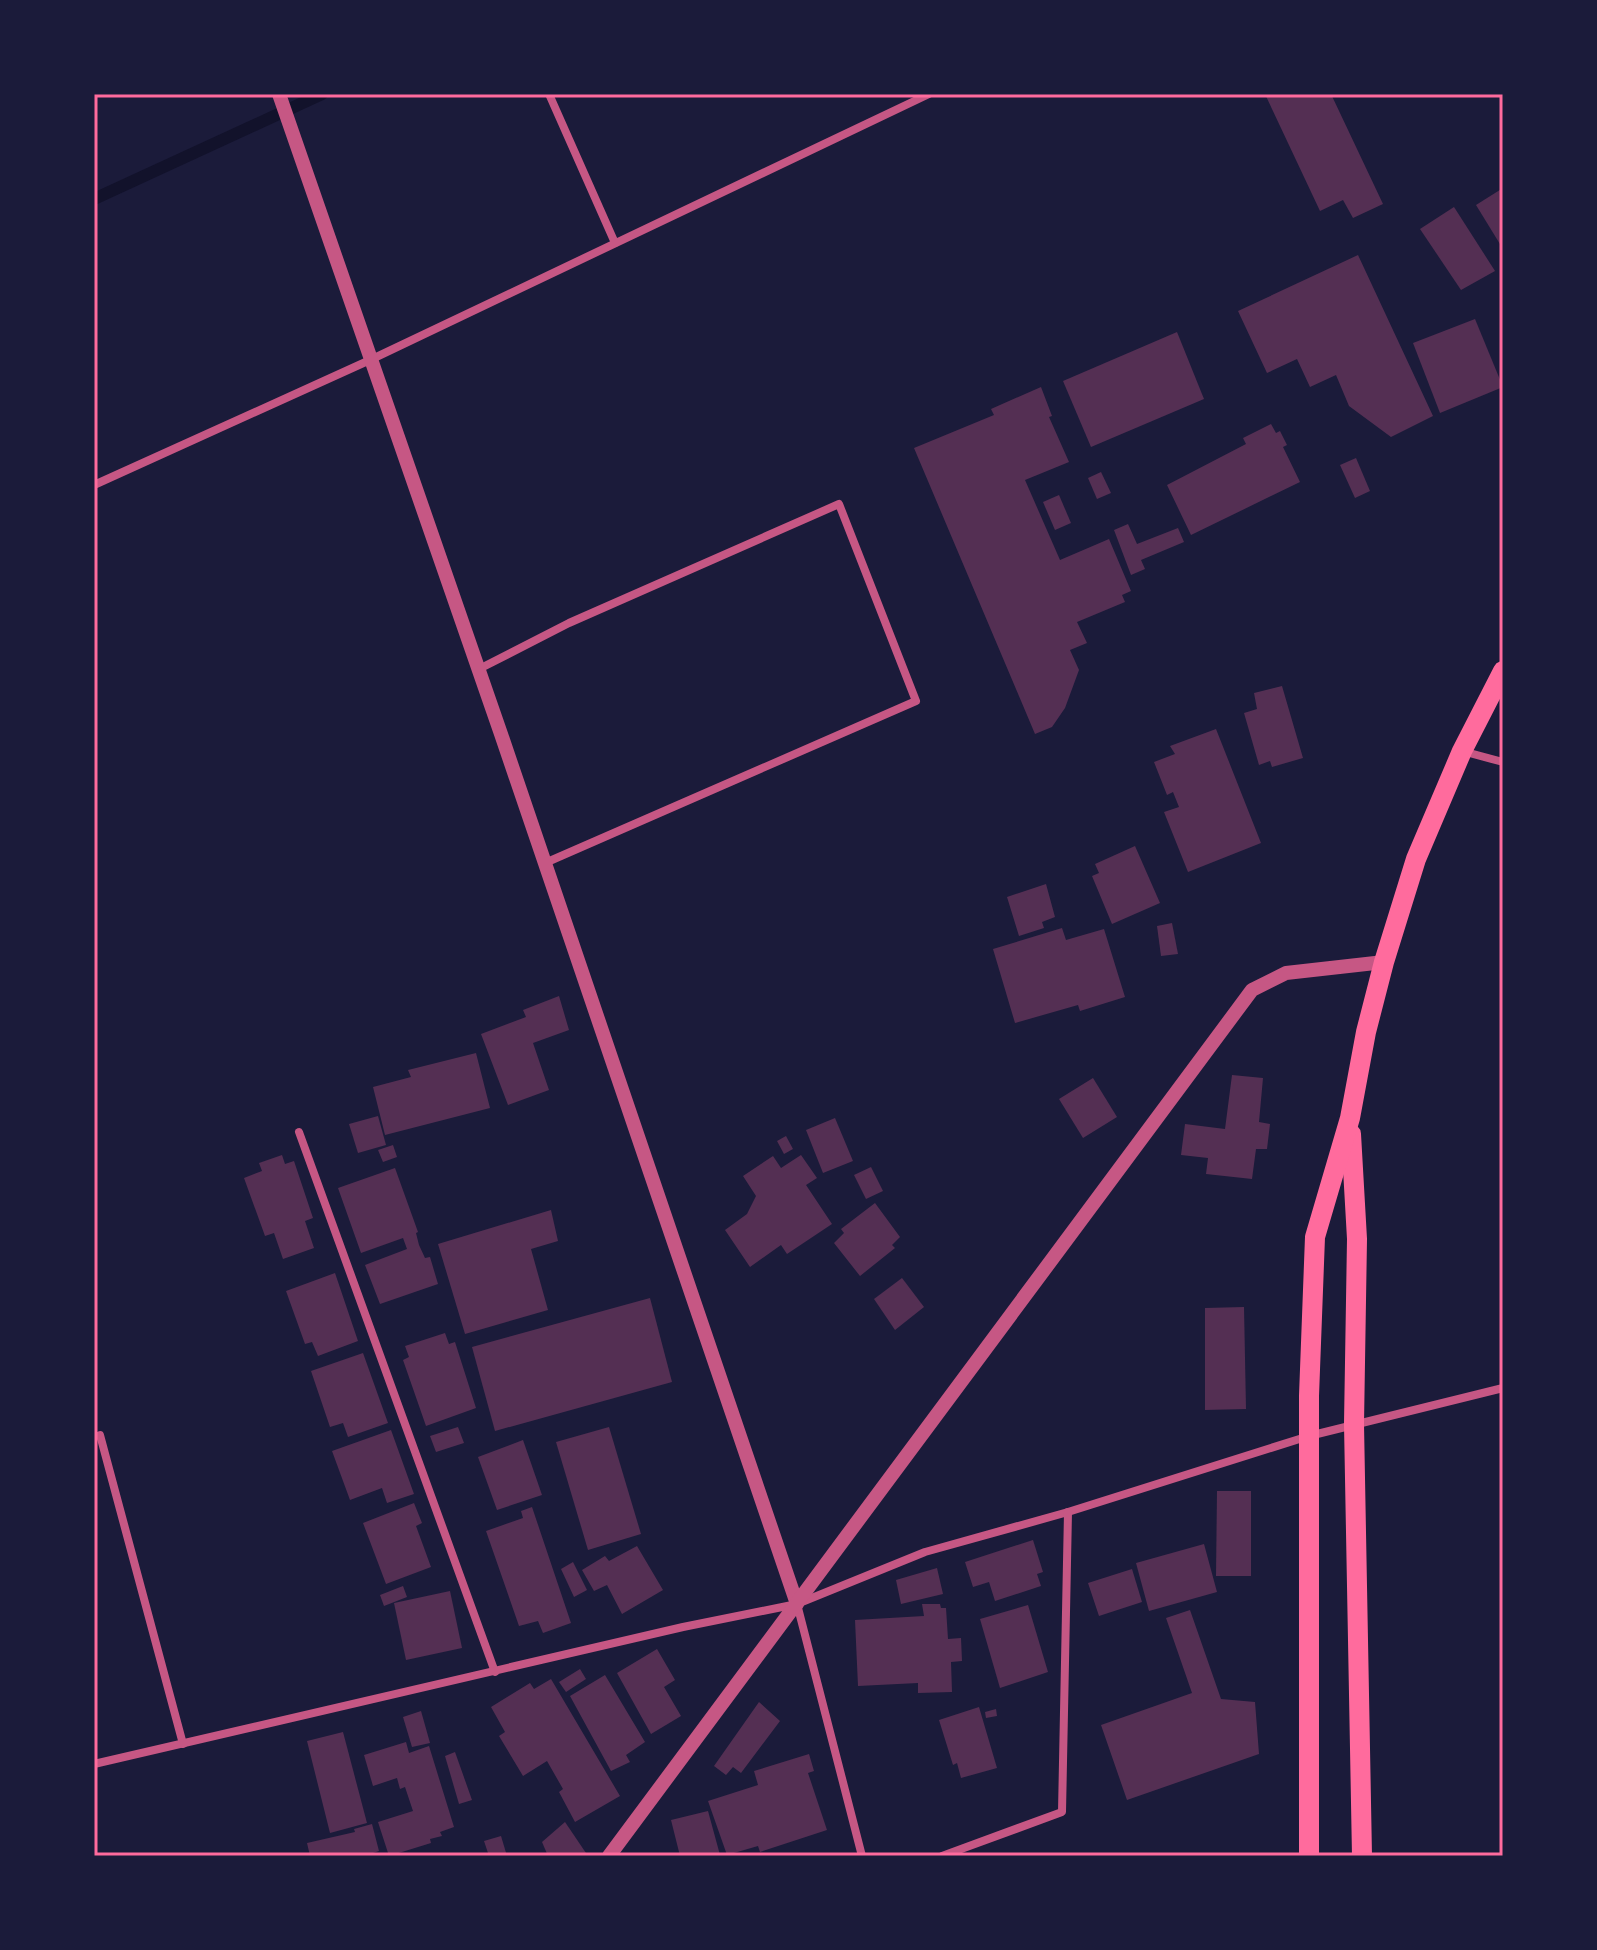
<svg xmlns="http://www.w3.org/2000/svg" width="1597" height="1950" viewBox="0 0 1597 1950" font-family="'IBM Plex Sans',sans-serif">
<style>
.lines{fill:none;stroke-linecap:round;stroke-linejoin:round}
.stream{stroke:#12122b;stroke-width:12}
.building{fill:#542f53}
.minor{stroke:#c65784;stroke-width:8}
.tertiary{stroke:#c65784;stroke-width:14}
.primary{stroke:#ff6b9d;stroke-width:20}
.neatline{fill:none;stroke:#ff6b9d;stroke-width:3}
</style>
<rect width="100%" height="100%" fill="#1b1b3a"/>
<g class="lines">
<path class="stream" d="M94,199L322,94"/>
</g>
<g class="building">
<path d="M1265,94H1331L1383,204L1353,218L1343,200L1320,211Z"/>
<path d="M1503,188V249L1476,205Z"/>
<path d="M1454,207L1495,271L1461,290L1420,229Z"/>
<path d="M1358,255L1433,416L1391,437L1349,406L1336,375L1310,387L1297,359L1267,373L1238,311Z"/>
<path d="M1475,319L1503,387L1440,413L1413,343Z"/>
<path d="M1177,332L1204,399L1091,447L1063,381Z"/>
<path d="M1041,387L1052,416L1049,417L1069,462L1025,480L1060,560L1109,539L1131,591L1122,595L1125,602L1077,622L1087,643L1070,650L1079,670L1065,708L1052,727L1035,734L914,448L994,415L991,409Z"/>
<path d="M1271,424L1276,433L1280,431L1287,445L1283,447L1300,482L1191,535L1167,485L1246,444L1243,438Z"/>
<path d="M1356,458L1370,491L1355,498L1340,465Z"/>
<path d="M1101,472L1111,493L1097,499L1088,478Z"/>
<path d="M1059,495L1071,523L1055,530L1043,502Z"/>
<path d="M1128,524L1137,544L1178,528L1184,542L1141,560L1145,569L1131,575L1114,530Z"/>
<path d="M1282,686L1303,758L1272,767L1270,761L1259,765L1244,713L1257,709L1254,693Z"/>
<path d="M1216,729L1261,843L1188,872L1164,812L1179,807L1173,792L1167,795L1154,762L1175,754L1170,746Z"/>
<path d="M1135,846L1160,903L1112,924L1092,876L1099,873L1095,864Z"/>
<path d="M1046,884L1055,917L1042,922L1044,928L1019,936L1007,897Z"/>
<path d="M1172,923L1178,954L1161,956L1157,926Z"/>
<path d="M1062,928L1066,940L1104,929L1125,997L1080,1011L1078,1005L1015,1023L993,949Z"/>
<path d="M559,996L569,1030L533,1043L549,1090L508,1105L481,1034L526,1017L523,1010Z"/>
<path d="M476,1053L490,1108L385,1135L373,1087L411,1077L408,1070Z"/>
<path d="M1232,1075L1263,1078L1259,1122L1270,1124L1267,1149H1256L1252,1179L1206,1174L1208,1158L1181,1155L1185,1124L1225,1129Z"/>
<path d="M1093,1078L1117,1117L1083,1138L1059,1099Z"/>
<path d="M378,1116L386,1145L358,1153L349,1124Z"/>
<path d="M835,1118L853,1161L823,1173L806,1130Z"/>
<path d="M786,1136L793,1149L784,1154L777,1141Z"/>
<path d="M393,1145L397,1157L383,1162L378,1150Z"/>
<path d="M282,1155L285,1164L294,1161L313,1218L305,1221L314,1248L283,1259L274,1233L265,1236L244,1178L262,1171L259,1163Z"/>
<path d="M801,1155L817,1178L806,1185L832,1224L787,1254L781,1245L750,1267L725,1230L747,1214L756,1196L743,1176L773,1156L781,1168Z"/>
<path d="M871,1167L883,1191L866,1199L854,1175Z"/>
<path d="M395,1168L418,1232L416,1233L419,1245L425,1258L430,1257L438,1284L380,1304L365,1265L407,1249L403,1238L361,1253L338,1188Z"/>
<path d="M875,1203L900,1237L892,1245L895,1248L860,1276L834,1243L844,1233L841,1229Z"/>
<path d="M551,1210L558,1241L531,1249L548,1310L465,1334L438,1244Z"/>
<path d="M335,1273L358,1341L318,1356L312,1342L305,1344L286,1291Z"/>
<path d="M902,1278L924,1307L895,1330L874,1299Z"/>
<path d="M650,1298L672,1382L495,1431L472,1347Z"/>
<path d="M1244,1307L1246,1409L1205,1410V1308Z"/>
<path d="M445,1333L449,1344L455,1342L476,1408L426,1426L403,1360L409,1357L405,1346Z"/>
<path d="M363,1353L388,1423L348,1437L343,1423L330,1427L311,1371Z"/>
<path d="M458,1427L464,1443L436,1452L430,1436Z"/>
<path d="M609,1427L641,1534L588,1550L556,1442Z"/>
<path d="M391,1430L414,1494L387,1503L382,1488L350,1500L332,1451Z"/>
<path d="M523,1440L542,1495L497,1510L478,1457Z"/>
<path d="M1217,1491H1251V1576H1216Z"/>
<path d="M414,1503L422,1523L416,1526L431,1567L386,1584L363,1523Z"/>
<path d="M532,1507L571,1623L543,1633L538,1621L519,1626L486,1531L523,1518L521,1511Z"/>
<path d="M1033,1540L1043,1572L1037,1574L1041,1586L995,1601L989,1582L973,1587L965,1562Z"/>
<path d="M1204,1544L1217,1592L1149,1611L1136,1563Z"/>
<path d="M637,1546L663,1590L622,1614L607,1585L594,1591L582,1570L605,1556L609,1561Z"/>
<path d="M573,1562L587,1590L574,1597L561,1569Z"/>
<path d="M937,1568L943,1594L901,1604L896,1580Z"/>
<path d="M1132,1569L1142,1602L1099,1616L1088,1583Z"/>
<path d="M403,1586L407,1597L384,1606L380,1595Z"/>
<path d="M450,1591L462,1648L406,1660L394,1603Z"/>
<path d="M922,1604H940L941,1608H946L948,1639L961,1638L962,1661L951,1662L952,1692L918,1693V1683L858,1686L855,1620L924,1616Z"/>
<path d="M1028,1605L1048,1672L1000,1688L980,1619Z"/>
<path d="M1190,1610L1221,1699L1255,1702L1259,1754L1127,1800L1101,1725L1192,1693L1166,1618Z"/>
<path d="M657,1649L675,1680L664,1687L681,1716L651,1734L617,1673Z"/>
<path d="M580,1669L586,1679L566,1692L559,1682Z"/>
<path d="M605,1675L645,1742L626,1755L630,1762L611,1771L570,1696Z"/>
<path d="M551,1679L620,1796L575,1822L559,1792L563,1789L547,1761L523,1776L499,1736L505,1732L491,1707L530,1683L534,1689Z"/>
<path d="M759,1702L780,1721L741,1773L733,1767L726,1775L714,1766Z"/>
<path d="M979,1707L997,1768L961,1778L957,1763L953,1765L939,1720Z"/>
<path d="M996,1709L997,1716L986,1718L985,1712Z"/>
<path d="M421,1711L430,1743L412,1747L403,1717Z"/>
<path d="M343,1732L367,1823L330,1833L307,1741Z"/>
<path d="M406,1742L409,1753L429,1746L454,1827L440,1832L442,1836L430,1839L431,1843L389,1856L378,1822L413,1811L405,1787L400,1789L397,1778L373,1786L364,1755Z"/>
<path d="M455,1752L472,1800L459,1804L445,1756Z"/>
<path d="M809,1754L814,1771L808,1773L827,1830L760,1852L758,1846L727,1855L708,1801L758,1785L754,1771Z"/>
<path d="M708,1811L720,1855L680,1856L671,1820Z"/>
<path d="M565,1822L588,1856H548L542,1842Z"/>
<path d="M372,1824L379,1851L364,1856H310L307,1843L355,1832L354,1829Z"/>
<path d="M501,1836L507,1856H489L484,1841Z"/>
</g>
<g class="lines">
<g class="minor">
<path d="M549,94L615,243"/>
<path d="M94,485L370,360L929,94"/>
<path d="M479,669L569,623L839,504L916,701L545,863"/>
<path d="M1462,751L1503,762"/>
<path d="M299,1132L495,1672"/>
<path d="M100,1435L183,1744"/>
<path d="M797,1604L862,1856"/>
<path d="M94,1764L683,1627L797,1604L925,1552L1068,1512L1309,1436L1503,1388"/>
<path d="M942,1856L1062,1812L1068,1512"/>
</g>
<g class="tertiary">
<path d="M279,94L501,734L797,1604"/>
<path d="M609,1856L1252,990L1286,973L1384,962"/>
</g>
<g class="primary">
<path d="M1351,1134L1357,1239L1354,1424L1362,1856"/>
<path d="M1309,1856V1396L1315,1237L1350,1118L1366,1032L1384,962L1416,859L1462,751L1503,671"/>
</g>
</g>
<rect width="1597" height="1950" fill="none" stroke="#1b1b3a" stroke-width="192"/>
<rect x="96" y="96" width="1405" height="1758" class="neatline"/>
</svg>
